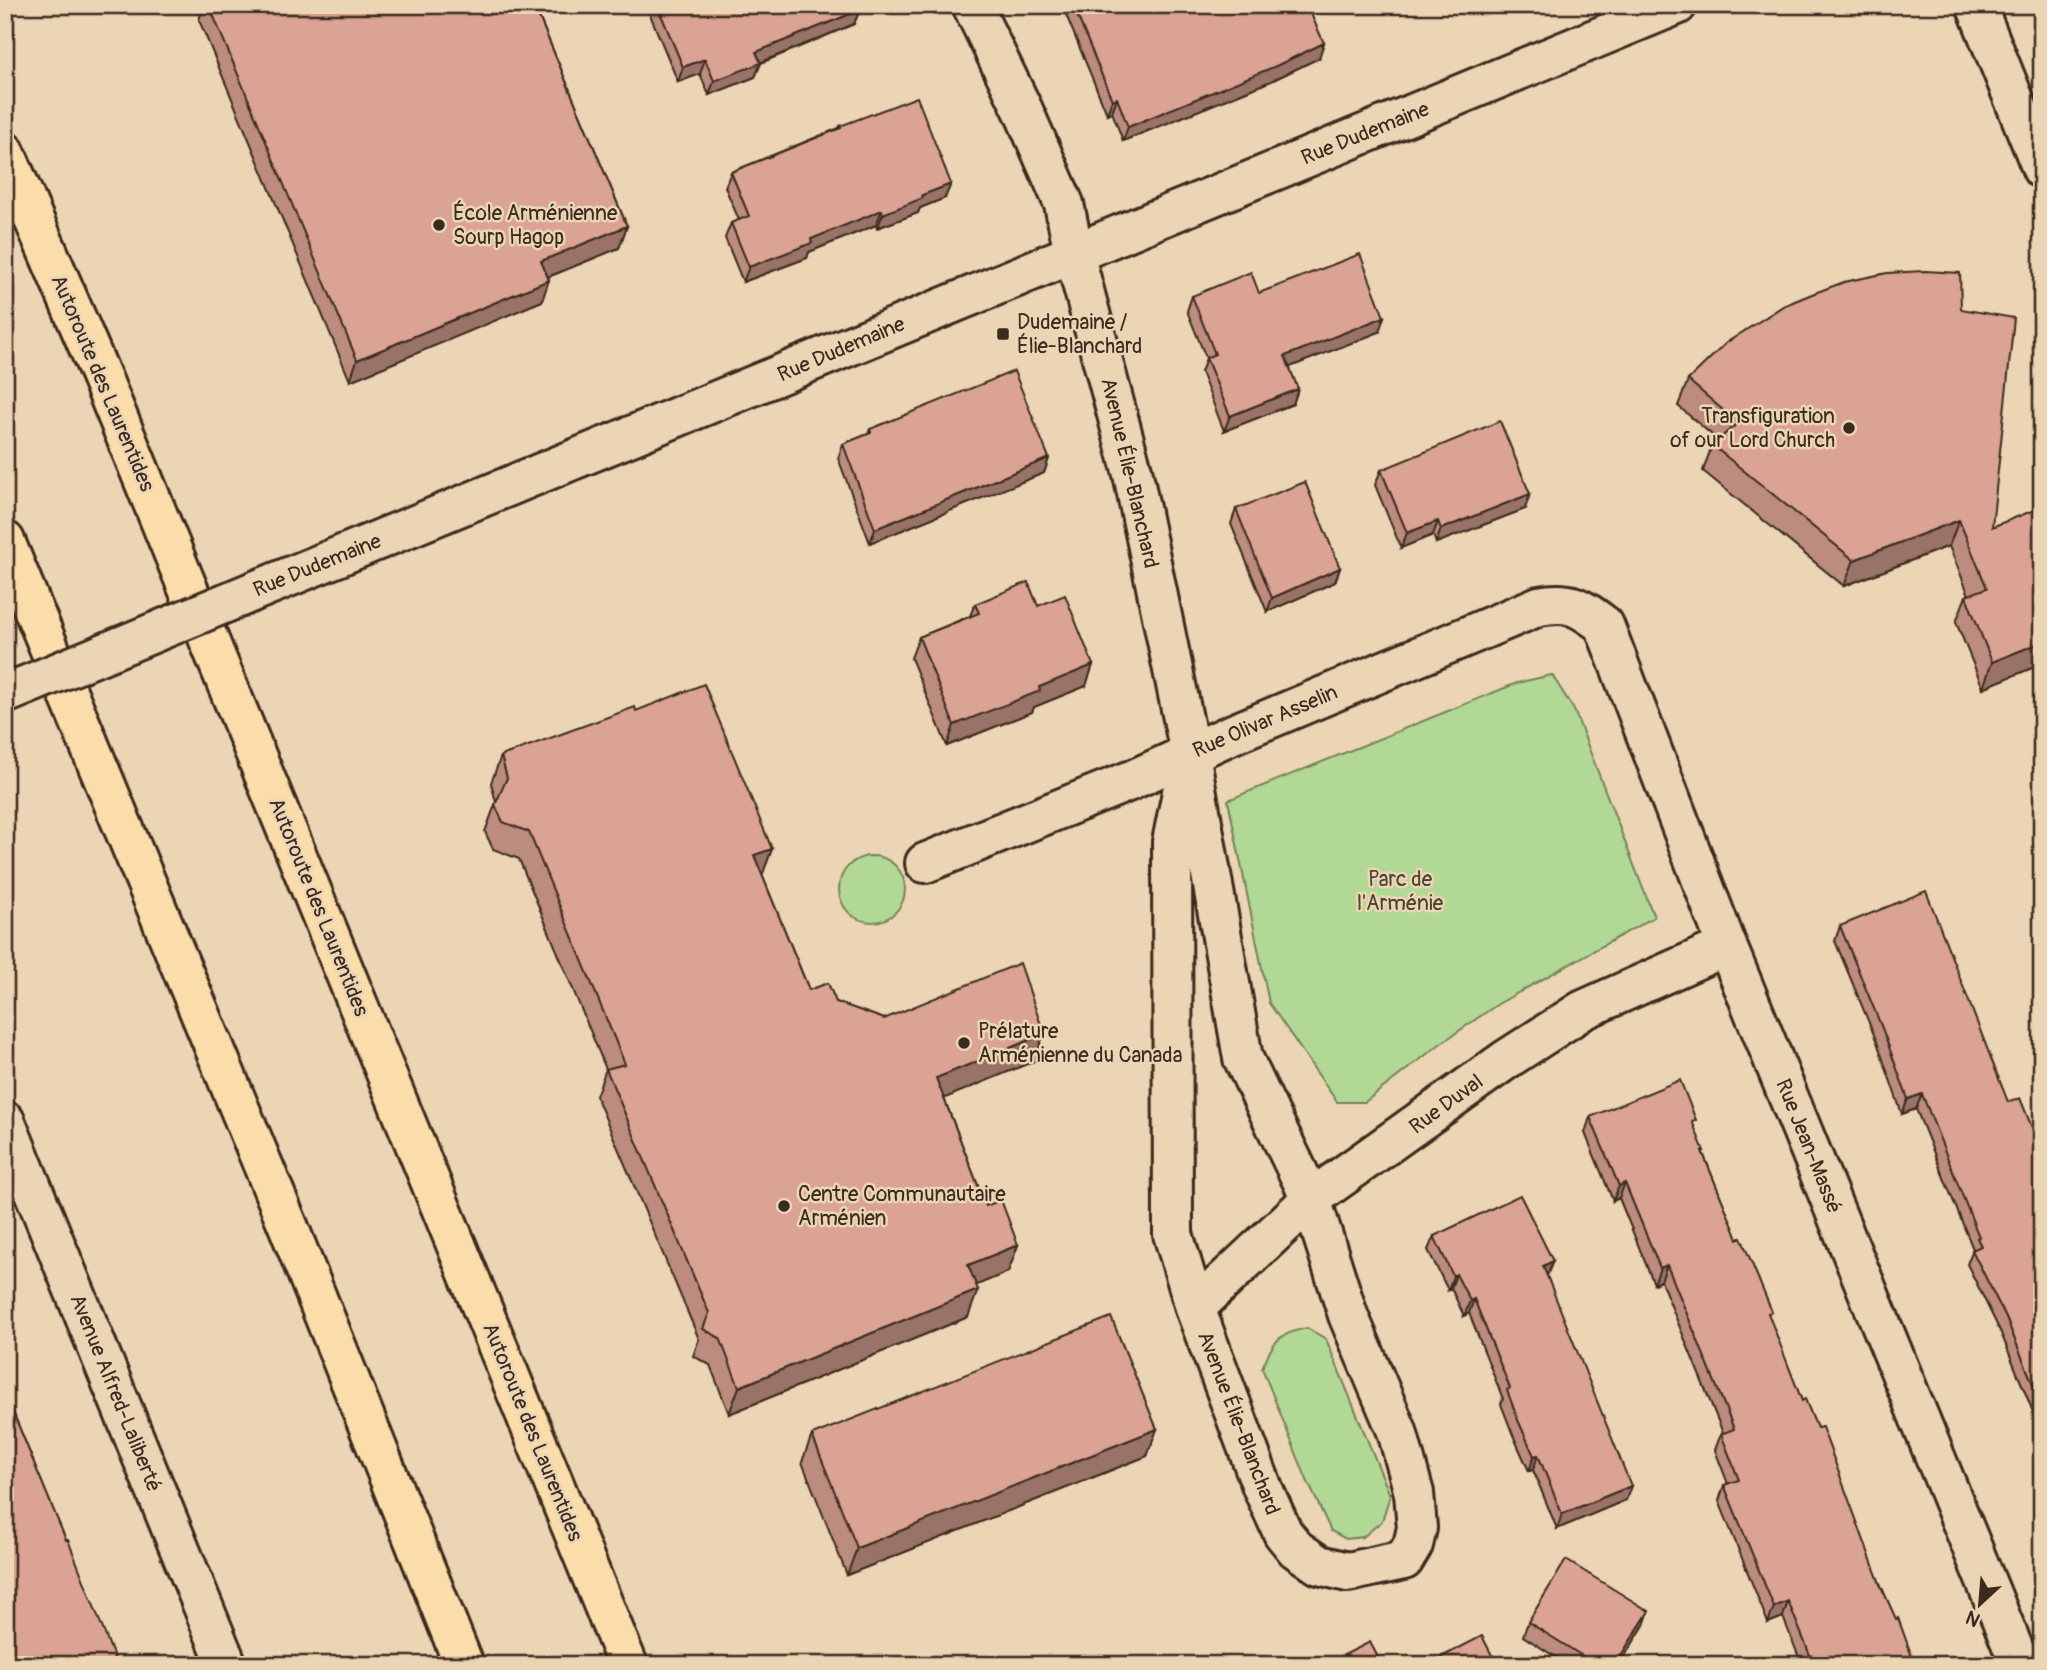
<svg xmlns="http://www.w3.org/2000/svg" width="2047" height="1670" viewBox="0 0 2047 1670" font-family="Pangolin,sans-serif">
<style>
.green{fill:#b1d894;stroke:#768159;stroke-width:2}
.lines{fill:none;stroke-linecap:round;stroke-linejoin:round}
.minor-casing{stroke:#3b2a1e;stroke-width:44}
.highway-casing{stroke:#3b2a1e;stroke-width:44}
.minor{stroke:#ebd5b4;stroke-width:38}
.highway{stroke:#faddab;stroke-width:38}
.minor-bridge-casing{stroke:#3b2a1e;stroke-width:44;stroke-linecap:butt}
.minor-bridge{stroke:#ebd5b4;stroke-width:38}
.wall{fill:#bc8c7e;stroke:#3b2a1e;stroke-width:2}
.shaded-wall{fill:#997267;stroke:#3b2a1e;stroke-width:2}
.building{fill:#dba393;stroke:#3b2a1e;stroke-width:2}
.poi-dot{fill:#3b2a1e;stroke:#ebd5b4;stroke-width:2.5}
.labels{text-anchor:middle;stroke-width:5;stroke-linejoin:round;paint-order:stroke}
.street-label{font-size:21px;fill:#3b2a1e;stroke:#ebd5b4}
.poi-label{font-size:21px;fill:#3b2a1e;stroke:#ebd5b4;text-anchor:start}
.park-label{font-size:21px;fill:#4d4430;stroke:#ebd5b4}
</style>
<rect width="100%" height="100%" fill="#ebd5b4"/>
<filter id="ink" filterUnits="userSpaceOnUse"><feTurbulence type="fractalNoise" baseFrequency=".0143" numOctaves="2"/><feDisplacementMap in="SourceGraphic" scale="14" xChannelSelector="R" yChannelSelector="G"/><feConvolveMatrix kernelMatrix="1 2 1 2 8 2 1 2 1" color-interpolation-filters="sRGB"/></filter>
<g filter="url(#ink)">
<g class="green">
<path d="M1552,675L1574,710L1654,917L1498,1004L1440,1044L1365,1102H1337L1269,1003L1228,800L1517,683Z"/>
<circle cx="872" cy="889" r="33"/>
<path d="M1307,1328L1326,1339L1390,1495L1382,1521L1363,1537L1346,1539L1331,1531L1307,1480L1262,1368C1274,1341 1277,1334 1307,1328Z"/>
</g>
<g class="lines">
<g class="minor-casing">
<g id="minor">
<path d="M972,5L1023,110L1064,204L1074,253L1133,474L1190,753L1243,1058L1311,1199L1348,1315L1397,1431L1414,1493L1417,1528L1413,1545L1404,1560L1348,1572L1319,1565L1296,1549L1283,1533L1263,1489L1195,1308L1173,1234L1172,842L1190,753"/>
<path d="M1976,5L2042,169"/>
<path d="M274,583L1677,5"/>
<path d="M925,863L1132,780L1228,736L1539,606C1570,600 1580,607 1604,625L1727,946L2020,1665"/>
<path d="M5,1121L227,1665"/>
<path d="M1195,1308L1311,1199L1507,1059L1583,1010L1727,946"/>
</g>
</g>
<g class="highway-casing">
<g id="highway">
<path d="M5,152L101,376L628,1665"/>
<path d="M5,541L289,1228L464,1665"/>
</g>
</g>
<use href="#minor" class="minor"/>
<use href="#highway" class="highway"/>
<g class="minor-bridge-casing">
<path id="minor-bridge" d="M5,694L274,583"/>
</g>
<use href="#minor-bridge" class="minor-bridge"/>
</g>
<g class="wall">
<path d="M204,5H534L627,226L619,248L548,277L542,301L350,381L199,20Z"/>
<path d="M646,5H858L854,24L761,63L755,77L709,95L700,74L678,82Z"/>
<path d="M1062,5H1180L1181,8L1319,58L1271,81L1123,141L1112,112L1107,114Z"/>
<path d="M840,126L945,198L920,208L918,213L877,228L876,225L809,252L807,258L743,282L725,238L731,223L739,220L725,187L731,172L839,128Z"/>
<path d="M1259,293L1379,332L1289,367L1298,389L1293,404L1224,431L1201,372L1206,358L1187,311L1192,296Z"/>
<path d="M1961,309L1992,527L2042,507V664L1983,688L1956,622L1966,596L1969,595L1949,546L1844,586L1703,471L1712,445L1718,440L1678,406L1688,380Z"/>
<path d="M870,429L1049,458L1044,473L870,543L838,458L843,444L868,434Z"/>
<path d="M1381,470L1525,509L1436,543L1433,535L1401,548L1375,485Z"/>
<path d="M1236,509L1340,568L1335,582L1267,612L1231,524Z"/>
<path d="M975,604L1038,606L1086,686L1034,707L1032,712L947,746L911,658L919,637L970,616Z"/>
<path d="M636,711L772,849L762,875L809,990L836,1002L884,1019L1034,1061L944,1098L986,1206L1018,1245L1008,1272L976,1285L968,1317L729,1414L710,1365L693,1356L699,1339L596,1096L606,1069L519,859L493,849L485,832L496,802L491,783L501,756Z"/>
<path d="M1840,926L2008,1102L2042,1152V1434L2001,1333L1967,1264L1973,1249L1916,1109L1902,1114L1877,1042L1835,941Z"/>
<path d="M1590,1117L1694,1126L1703,1153L1802,1401L1915,1665H1802L1783,1617L1768,1623L1719,1501L1724,1485L1728,1484L1715,1450L1721,1434L1723,1433L1661,1281L1654,1284L1619,1198L1613,1201L1585,1133Z"/>
<path d="M1434,1236L1547,1276L1626,1500L1557,1529L1533,1470L1529,1471L1513,1435L1501,1404L1503,1399L1469,1313L1464,1316L1451,1288L1448,1290L1428,1250Z"/>
<path d="M5,1393L117,1665H5Z"/>
<path d="M1157,1429L1147,1456L847,1575L802,1462L812,1435Z"/>
<path d="M1528,1622L1644,1625L1619,1665H1568L1523,1636Z"/>
</g>
<g class="shaded-wall">
<path d="M860,10L854,24L752,66L761,63L755,77L709,95L714,81L756,52Z"/>
<path d="M1324,43L1319,58L1271,81L1123,141L1128,127Z"/>
<path d="M705,59L700,74L678,82L683,67Z"/>
<path d="M1117,98L1112,112L1107,114L1112,100Z"/>
<path d="M951,184L945,198L920,208L918,213L877,228L883,214L922,195Z"/>
<path d="M882,210L876,225L809,252L807,258L743,282L749,267L811,239Z"/>
<path d="M627,226L619,248L533,283L541,261Z"/>
<path d="M549,280L542,301L350,381L357,360Z"/>
<path d="M1384,317L1379,332L1280,371L1285,356Z"/>
<path d="M1298,389L1293,404L1224,431L1230,416Z"/>
<path d="M1049,458L1044,473L870,543L875,529Z"/>
<path d="M1530,494L1525,509L1436,543L1441,529Z"/>
<path d="M1959,520L1949,546L1844,586L1854,560Z"/>
<path d="M1438,521L1433,535L1401,548L1407,533Z"/>
<path d="M1340,568L1335,582L1267,612L1272,598Z"/>
<path d="M2042,642V664L1983,688L1992,662Z"/>
<path d="M1093,665L1086,686L1034,707L1032,712L947,746L954,725L1039,687Z"/>
<path d="M772,849L762,876L754,855Z"/>
<path d="M1044,1034L1034,1061L926,1106L936,1078Z"/>
<path d="M1922,1094L1916,1109L1902,1114L1908,1099Z"/>
<path d="M1625,1183L1619,1198L1613,1201L1619,1186Z"/>
<path d="M1018,1245L1008,1272L958,1293L968,1265Z"/>
<path d="M1553,1261L1547,1276L1537,1281L1543,1266Z"/>
<path d="M1667,1265L1661,1281L1654,1284L1660,1268Z"/>
<path d="M1456,1274L1451,1288L1448,1290L1453,1276Z"/>
<path d="M978,1290L968,1317L729,1414L739,1387Z"/>
<path d="M1474,1299L1469,1313L1464,1316L1470,1301Z"/>
<path d="M1157,1429L1147,1456L847,1575L857,1548Z"/>
<path d="M1538,1455L1533,1470L1529,1471L1534,1456Z"/>
<path d="M1631,1486L1626,1500L1557,1529L1562,1514Z"/>
<path d="M1788,1601L1783,1617L1768,1623L1774,1607Z"/>
<path d="M1649,1611L1644,1625L1619,1665H1615Z"/>
</g>
<g class="building">
<path d="M209,5H534L627,226L541,261L549,280L357,360Z"/>
<path d="M657,5H858L860,10L756,52L761,63L714,81L705,59L683,67Z"/>
<path d="M1073,5H1180L1181,8L1186,5H1307L1324,43L1276,66L1128,127L1117,98L1112,100Z"/>
<path d="M917,97L951,184L922,195L923,198L883,214L882,210L811,239L812,243L749,267L731,223L749,216L731,172L841,128L840,126Z"/>
<path d="M1360,254L1384,317L1285,356L1298,389L1230,416L1206,358L1215,354L1192,296L1251,272L1259,293Z"/>
<path d="M1925,271L1960,273L1961,309L2014,318L1992,527L2042,507V642L1992,662L1966,596L1987,588L1959,520L1854,560L1712,445L1738,423L1688,380L1726,343L1783,306L1812,294L1844,282L1887,273Z"/>
<path d="M1014,371L1049,458L875,529L843,444L871,433L870,429Z"/>
<path d="M1500,421L1530,494L1441,529L1438,521L1407,533L1381,470Z"/>
<path d="M1305,482L1340,568L1272,598L1236,509Z"/>
<path d="M1028,582L1038,606L1065,595L1093,665L1039,687L1040,691L954,725L919,637L979,613L975,604Z"/>
<path d="M704,684L772,849L754,855L809,990L828,983L836,1002L884,1019L1020,963L1044,1034L936,1078L986,1206L1001,1200L1018,1245L968,1265L978,1290L739,1387L720,1338L703,1329L709,1313L606,1069L625,1064L529,832L503,822L495,805L507,778L501,756L635,707L636,711Z"/>
<path d="M1926,891L2008,1102L2020,1098L2042,1152V1406L2006,1318L1972,1250L1981,1246L1977,1238L1979,1237L1922,1094L1908,1099L1882,1028L1840,926Z"/>
<path d="M1680,1080L1696,1120L1692,1121L1704,1151H1702L1738,1239L1741,1237L1772,1312L1768,1313L1802,1401L1805,1399L1817,1428L1822,1427L1880,1584L1896,1619L1898,1618L1915,1665H1814L1788,1601L1774,1607L1724,1485L1739,1480L1721,1434L1734,1429L1667,1265L1660,1268L1625,1183L1619,1186L1590,1117Z"/>
<path d="M1520,1195L1553,1261L1543,1266L1631,1486L1562,1514L1538,1455L1534,1456L1518,1420L1507,1390L1510,1388L1474,1299L1470,1301L1456,1274L1453,1276L1434,1236Z"/>
<path d="M1111,1317L1157,1429L857,1548L812,1435Z"/>
<path d="M5,1393L66,1540H68L117,1665H15L5,1641Z"/>
<path d="M1566,1560L1649,1611L1615,1665H1597L1528,1622Z"/>
<path d="M1482,1636L1497,1665H1426Z"/>
<path d="M1370,1642L1382,1665H1332L1334,1664L1332,1661Z"/>
</g>
</g>
<g class="poi-dot">
<circle cx="439" cy="225" r="7"/>
<rect x="996" y="327" width="14" height="14" rx="3.5"/>
<circle cx="1849" cy="428" r="7"/>
<circle cx="964" cy="1043" r="7"/>
<circle cx="784" cy="1206" r="7"/>
</g>
<g class="labels">
<g class="street-label">
<text transform="translate(1365 133) rotate(-22)" y="7">Rue Dudemaine</text>
<text transform="translate(841 349) rotate(-23)" y="7">Rue Dudemaine</text>
<text transform="translate(103 383) rotate(67)" y="7">Autoroute des Laurentides</text>
<text transform="translate(1130 473) rotate(77)" y="7">Avenue Élie-Blanchard</text>
<text transform="translate(317 565) rotate(-22)" y="7">Rue Dudemaine</text>
<text transform="translate(1265 721) rotate(-23)" y="7">Rue Olivar Asselin</text>
<text transform="translate(319 907) rotate(68)" y="7">Autoroute des Laurentides</text>
<text transform="translate(1446 1104) rotate(-36)" y="7">Rue Duval</text>
<text transform="translate(1809 1146) rotate(68)" y="7">Rue Jean-Massé</text>
<text transform="translate(116 1393) rotate(68)" y="7">Avenue Alfred-Laliberté</text>
<text transform="translate(1239 1423) rotate(69)" y="7">Avenue Élie-Blanchard</text>
<text transform="translate(533 1432) rotate(68)" y="7">Autoroute des Laurentides</text>
</g>
<g class="poi-label">
<text x="453" y="220">École Arménienne<tspan x="453" dy="24">Sourp Hagop</tspan></text>
<text x="1017" y="329">Dudemaine /<tspan x="1017" dy="24">Élie-Blanchard</tspan></text>
<text x="1835" y="423" text-anchor="end">Transfiguration<tspan x="1835" dy="24">of our Lord Church</tspan></text>
<text x="978" y="1038">Prélature<tspan x="978" dy="24">Arménienne du Canada</tspan></text>
<text x="798" y="1201">Centre Communautaire<tspan x="798" dy="24">Arménien</tspan></text>
</g>
<g class="park-label">
<text x="1400" y="886">Parc de<tspan x="1400" dy="24">l'Arménie</tspan></text>
</g>
</g>
<rect width="2047" height="1670" fill="none" stroke="#ebd5b4" stroke-width="28"/>
<rect x="14" y="14" width="2019" height="1642" fill="none" stroke="#3b2a1e" stroke-width="2.5" filter="url(#ink)"/>
<g transform="translate(1980 1604) rotate(206)" stroke="#ebd5b4" stroke-width="5" paint-order="stroke">
<path d="M0-5L12 26L0 18L-12 26Z" fill="#3b2a1e"/>
<text y="-10" font-size="19" font-weight="bold" text-anchor="middle" fill="#3b2a1e">N</text>
</g>
</svg>
